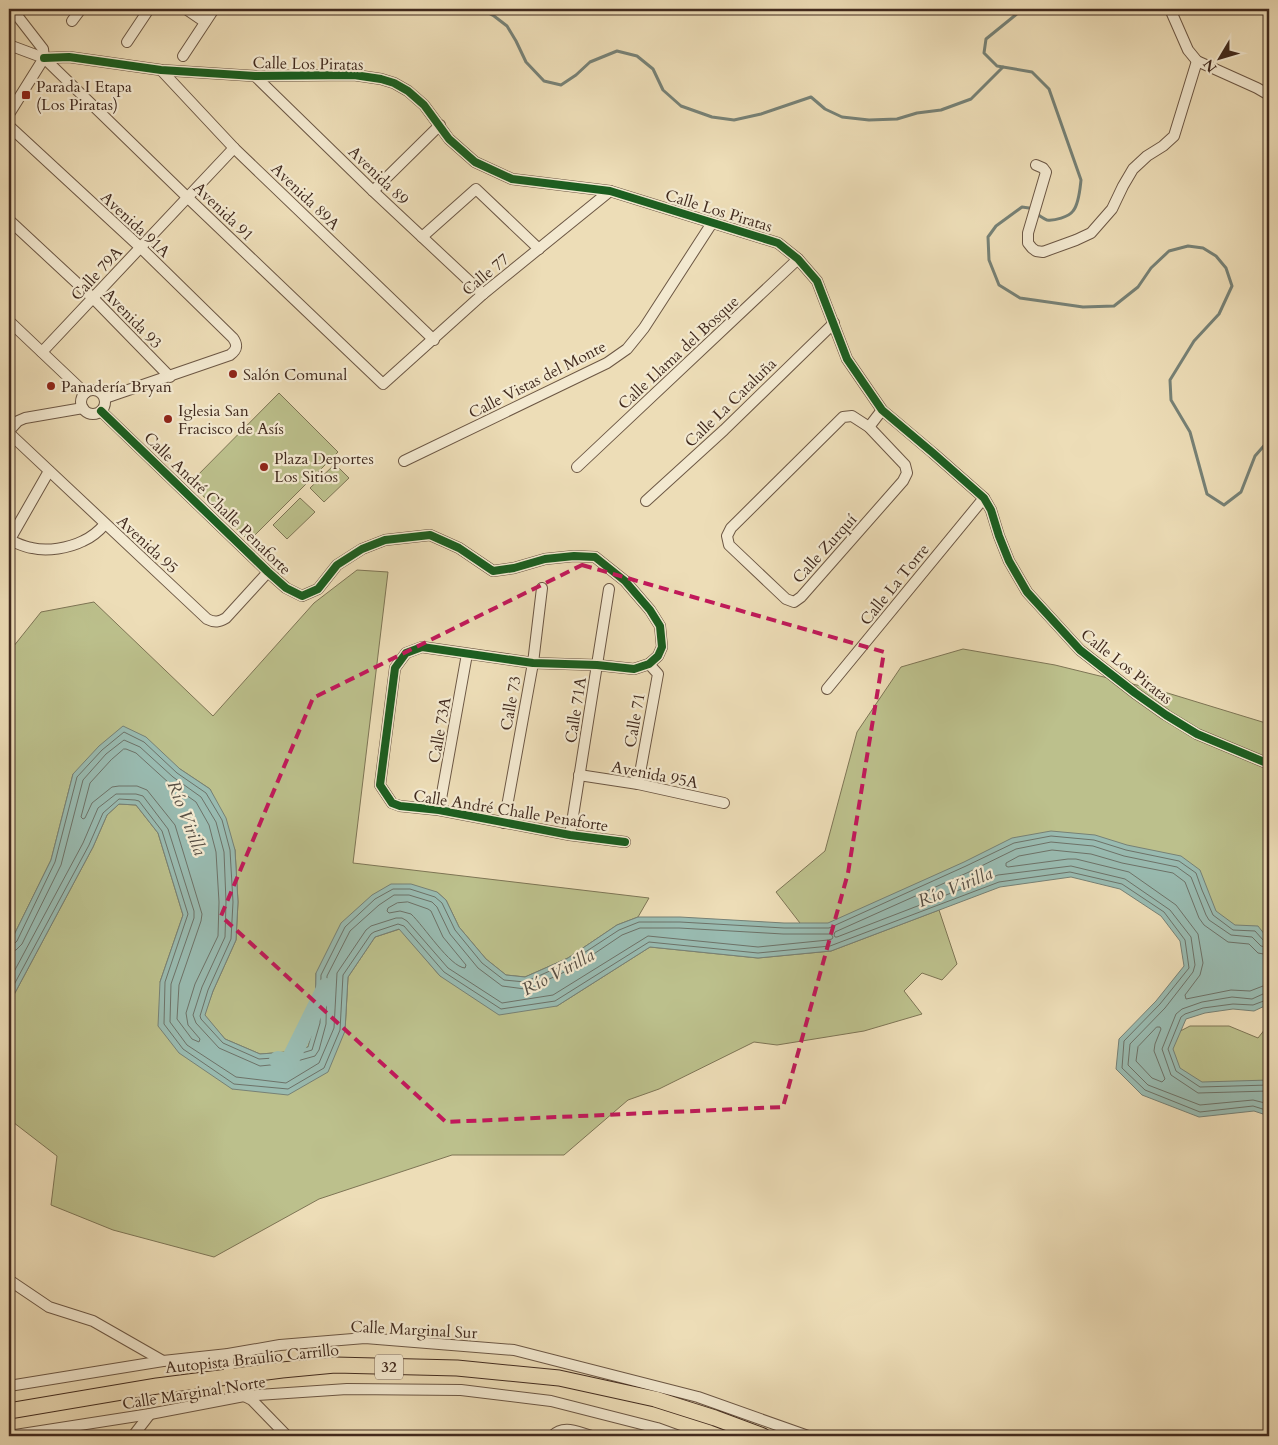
<svg xmlns="http://www.w3.org/2000/svg" width="1278" height="1445" viewBox="0 0 1278 1445" font-family="Cardo,serif">
<style>
.green{fill:#bcc08c;stroke:#7e7555}
.water{fill:#99bbb1;stroke:#768176}
.lines{fill:none;stroke-linecap:round;stroke-linejoin:round}
.shore{stroke:#6d7268;stroke-width:1}
.stream{stroke:#768176;stroke-width:3}
.river{stroke:#99bbb1;stroke-width:18}
.minor-casing{stroke:#6c5744;stroke-width:12}
.highway-casing{stroke:#412a1e;stroke-width:17}
.minor{stroke:#f3e9d0;stroke-width:10}
.highway{stroke:#edddb7;stroke-width:15}
.cycleway-casing{stroke:#f3e9d0;stroke-width:11}
.cycleway{stroke:#1b5e20;stroke-width:8}
.marked{fill:none;stroke:#c2185b;stroke-width:4;stroke-dasharray:10 6;stroke-linejoin:round}
.poi-dot{fill:#8f2418;stroke:#f3e9d0;stroke-width:2}
.labels{text-anchor:middle;stroke-width:4.5;stroke-linejoin:round;paint-order:stroke}
.shield{fill:#f3e9d0;stroke:#766353;stroke-width:1}
.shield-label{font-size:15px;font-weight:bold;fill:#412a1e}
.street-label{font-size:16px;fill:#412a1e;stroke:#f3e9d0}
.poi-label{font-size:16px;fill:#412a1e;stroke:#f3e9d0;text-anchor:start}
.water-label{font-size:18px;font-style:italic;fill:#574e43;stroke:#f3e9d0}
</style>
<rect width="100%" height="100%" fill="#edddb7"/>
<filter id="stains"><feTurbulence type="fractalNoise" baseFrequency=".004" numOctaves="4"/><feColorMatrix values="0 0 0 0 .2 0 0 0 0 .09 0 0 0 0 .02 0 0 0 .5 -.17"/></filter>
<radialGradient id="worn" r=".72"><stop offset=".6" stop-color="#630" stop-opacity="0"/><stop offset="1" stop-color="#630" stop-opacity=".3"/></radialGradient>
<g class="green">
<path d="M279,393L338,452L249,541L190,483Z"/>
<path d="M335,464L349,478L324,502L310,488Z"/>
<path d="M300,498L315,512L287,539L273,525Z"/>
<path d="M357,570L388,572L353,863L649,898L638,917L617,925L568,958L525,977L506,975L486,959L459,927L446,900L437,892L316,973L315,1022L308,1047L287,1052L260,1054L225,1039L204,1015L213,991L236,940L238,902L235,850L210,789L180,769L73,774L51,860L12,939L9,942V652L41,612L94,602L213,716L314,603Z"/>
<path d="M963,649L1055,665L1161,691L1269,724V971L1076,861L810,936L776,892L825,851L857,732L901,667Z"/>
<path d="M119,804L136,805L158,833L183,915L160,982L232,1089L345,1031L348,977L375,937L400,929L440,976L557,1006L650,947L758,958L831,951L939,910L957,964L942,980L922,973L904,991L922,1014L864,1031L777,1045L754,1042L659,1089L628,1100L564,1155H452L319,1199L214,1257L113,1230L51,1205L57,1156L9,1119V1004L93,847L107,815Z"/>
<path d="M1269,1024V1099L1226,1101L1150,1059L1163,1040L1190,1026H1229L1258,1038Z"/>
</g>
<path class="water" d="M123,726L146,737L180,769L210,789L226,818L235,850L238,902L236,940L213,991L205,1015L225,1039L260,1054L287,1052L308,1047L315,1022L316,973L341,923L372,895L391,884H411L437,892L446,900L459,927L486,959L506,975L525,977L568,958L617,925L638,917H680L784,923H828L964,862L1012,838L1051,831L1095,835L1127,845L1181,856L1200,870L1216,911L1235,925L1258,926L1269,940V1004L1254,1011L1233,1009L1205,1013L1186,1019L1173,1049L1180,1068L1202,1082L1269,1080V1116L1254,1111L1199,1117L1142,1095L1116,1069L1119,1039L1156,1001L1184,966L1180,941L1161,916L1120,889L1071,877L1000,887L831,951L758,958L650,947L557,1006L499,1015L440,976L399,929L375,937L348,977L345,1031L328,1072L288,1095L232,1089L179,1053L158,1026L160,982L183,915L158,833L136,805L119,804L107,815L93,847L9,1004V942L12,939L51,860L73,774L99,746Z"/>
<g class="lines">
<g class="shore">
<path d="M124,749H126L136,753L169,783L196,802L209,825L216,852L219,902L218,936L195,984L186,1013L188,1025L200,1039L199,1042L192,1039L177,1019L179,985L201,921L202,914L175,825L147,790L137,786H119L112,787L92,803L85,818L83,819L81,817L90,783L111,760Z"/>
<path d="M408,902L428,909L431,911L443,937L466,965L465,968C450,967 424,926 411,914L400,911L389,913L387,911L388,908L397,903Z"/>
<path d="M9,945H13L17,941L55,862L77,777L102,750L124,732L144,742L177,773L206,793L222,820L230,850L233,902L231,939L208,990L200,1016L201,1019L223,1043L259,1059L289,1057L312,1050L320,1023L321,975L345,927L375,899L393,889H410L435,897L442,903L455,930L482,963L504,980L525,982L570,962L619,930L639,922H680L784,928H829L966,866L1014,843L1051,836L1094,840L1126,850L1179,861L1196,873L1202,890L1213,915L1233,930L1255,931L1264,941L1269,942"/>
<path d="M1269,948L1261,946L1252,937L1231,935L1209,920L1206,915L1191,877L1177,867L1124,856L1093,846L1051,842L1016,849L969,872L835,932L834,935L835,937H837L998,875L1071,866L1125,879L1170,910L1191,937L1195,965L1193,972L1165,1008L1130,1044L1128,1065L1148,1085L1200,1105L1253,1100L1269,1104"/>
<path d="M9,952L16,950L22,944L61,865L83,780L106,754L124,740L140,747L173,777L201,797L216,822L224,852L226,902L225,937L202,987L193,1015L196,1023L219,1048L260,1066L290,1063L315,1056L319,1050L326,1024L327,976L350,931L379,905L394,895H409L432,902L437,907L450,934L478,968L502,986L525,989L530,988L573,968L622,935L640,928H679L783,934H831L833,937L832,939L828,940L758,947L648,936L553,995L502,1003L448,968L407,921L402,918H396L371,926L366,930L337,973L334,1028L319,1063L286,1083L236,1077L187,1045L170,1022L171,984L194,918V911L168,829L143,796L136,794H116L98,808L83,843L9,981"/>
<path d="M1269,955L1258,953L1249,944L1228,942L1204,925L1199,918L1185,882L1173,873L1122,863L1091,854L1052,850L1019,856L1006,863V866L1008,867L1068,859H1076L1129,872L1176,905L1198,934L1203,963L1200,975L1185,995L1186,999L1231,990L1250,991L1263,986L1269,985"/>
<path d="M1269,993L1263,994L1252,999L1232,997L1202,1002L1182,1009L1176,1014L1162,1049L1171,1075L1198,1093L1269,1091"/>
<path d="M9,994L89,845L103,813L119,799L135,800L139,801L162,831L188,914L165,982L164,1024L183,1049L234,1084L288,1089L324,1068L340,1030L343,975L371,934L374,932L398,924L404,926L444,972L501,1009L555,1001L649,942L758,953L830,946L999,882L1070,872L1122,884L1164,912L1185,940L1189,968L1160,1004L1124,1041L1122,1068L1145,1090L1200,1112L1253,1106L1269,1111"/>
<path d="M1269,999L1253,1005L1233,1004L1203,1008L1185,1014L1181,1017L1168,1049L1176,1071L1200,1087L1269,1085"/>
<path d="M1157,1027H1160L1161,1029L1155,1044L1154,1051L1165,1079L1162,1082L1152,1078L1136,1061L1138,1047Z"/>
</g>
<g class="stream">
<path d="M481,9L494,16L507,26L516,41L526,62L544,81L561,85L576,75L590,62L617,51L637,56L653,69L663,90L681,106L712,117L734,120L761,114L811,97L825,109L842,117L869,120L897,119L917,113L941,110L971,99L1003,67"/>
<path d="M1023,9L986,39L984,53L997,66L1032,72L1049,89L1081,180C1080,189 1079,204 1073,211C1069,217 1054,221 1047,220C1044,219 1040,216 1037,214"/>
<path d="M1032,209L1029,208L1022,207L996,226L988,237L989,260L999,285L1020,298L1083,307L1114,306L1138,287L1151,268L1169,251L1188,246L1203,248L1216,256L1226,268L1232,286L1219,314L1194,341L1170,380L1171,400L1190,432L1207,494L1224,505L1241,492L1255,456L1269,440"/>
</g>
<path class="river" d="M278,1060L289,1062L326,987"/>
<g class="minor-casing">
<g id="minor">
<path d="M186,9L205,22"/>
<path d="M1170,9L1188,50L1197,61L1257,88L1269,95"/>
<path d="M72,21L81,9"/>
<path d="M127,42L149,9"/>
<path d="M9,45L44,58L187,197L383,384L483,294L610,191"/>
<path d="M183,56L214,9"/>
<path d="M44,58L69,57L161,70L255,76L354,75L381,79L394,83L408,91L424,105L449,139L475,162L512,179L610,191L778,243L798,259L817,281L847,359L882,410L933,453L984,498L991,510L999,536L1009,561L1027,592L1080,650L1135,693L1166,715L1197,734L1269,764"/>
<path d="M161,70L234,148L434,340"/>
<path d="M255,76L373,191L483,294"/>
<path d="M9,114L44,58L43,49L12,9"/>
<path d="M9,126L140,247L233,338C238,345 237,350 230,355L105,398"/>
<path d="M1036,165L1043,168L1046,172L1028,233V243L1032,248L1036,251L1043,252L1076,240L1091,233L1112,209L1123,186L1133,169L1147,156L1163,146L1174,136L1197,61"/>
<path d="M373,191L440,125"/>
<path d="M9,220L93,298L170,377"/>
<path d="M422,237L476,189L539,249"/>
<path d="M9,321L85,393"/>
<path d="M42,352L234,148"/>
<circle cx="93" cy="402" r="12"/>
<path d="M101,411L268,572L286,588L302,596L318,589L337,565L362,549L385,540L430,535L459,548L493,571L514,568L545,559L574,556L595,557L625,581L650,610L660,626L662,647L658,656L649,664L634,669L597,665L533,663L422,647L406,653L395,668L380,785L392,803L400,806L439,810L570,835L625,842"/>
<path d="M852,416L869,427L905,465L907,473L903,481L801,597L794,602L786,599L729,545L727,536L731,528L843,417Z"/>
<path d="M869,427L882,410"/>
<path d="M9,431L18,421L25,418L83,408"/>
<path d="M9,433L207,619C215,623 219,622 226,618L268,572"/>
<path d="M404,461L607,363L627,349L644,328L712,223"/>
<path d="M577,467L798,259"/>
<path d="M646,501L724,430L834,323"/>
<path d="M9,540C17,543 24,547 32,548C47,552 69,548 83,541C92,537 99,531 105,524"/>
<path d="M9,541L49,471"/>
<path d="M827,689L984,498"/>
<path d="M579,775L638,784L724,803"/>
<path d="M638,784L658,674L649,664"/>
<path d="M439,810L467,654"/>
<path d="M504,823L533,663L542,588"/>
<path d="M570,835L609,589"/>
<path d="M9,1280L49,1307L93,1321L163,1361"/>
<path d="M228,1354L229,1376"/>
<path d="M9,1386L163,1361L228,1354L280,1345L365,1338L514,1350L698,1397L808,1436"/>
<path d="M244,1396L252,1400L287,1436"/>
<path d="M9,1436L150,1414L244,1396L347,1389L461,1390L551,1401L657,1428L679,1436"/>
<path d="M133,1436L150,1414"/>
<path d="M552,1436C564,1424 577,1432 592,1436"/>
</g>
</g>
<g class="highway-casing">
<path id="highway" d="M9,1411L157,1386L282,1370L335,1365L457,1368L559,1378L655,1399L715,1418L763,1436"/>
</g>
<use href="#minor" class="minor"/>
<use href="#highway" class="highway"/>
<g class="cycleway-casing">
<g id="cycleway">
<path d="M44,58L69,57L161,70L255,76L354,75L381,79L394,83L408,91L424,105L449,139L475,162L512,179L610,191L778,243L798,259L817,281L847,359L882,410L933,453L984,498L991,510L999,536L1009,561L1027,592L1080,650L1135,693L1166,715L1197,734L1269,764"/>
<path d="M101,411L268,572L286,588L302,596L318,589L337,565L362,549L385,540L430,535L459,548L493,571L514,568L545,559L574,556L595,557L625,581L650,610L660,626L662,647L658,656L649,664L634,669L597,665L533,663L422,647L406,653L395,668L380,785L392,803L400,806L439,810L570,835L625,842"/>
</g>
</g>
<use href="#cycleway" class="cycleway"/>
</g>
<path class="marked" d="M582,565L884,652L848,873L783,1107L446,1122L221,916L313,698Z"/>
<g class="poi-dot">
<rect x="21" y="90" width="10" height="10" rx="2.5"/>
<circle cx="233" cy="374" r="5"/>
<circle cx="51" cy="386" r="5"/>
<circle cx="168" cy="419" r="5"/>
<circle cx="264" cy="467" r="5"/>
</g>
<g class="labels">
<rect class="shield" x="375" y="1354.5" width="28" height="25" rx="4"/>
<g class="shield-label">
<text x="389" y="1372">32</text>
</g>
<g class="street-label">
<text transform="translate(308 63) rotate(1)" y="6">Calle Los Piratas</text>
<text transform="translate(379 175) rotate(44)" y="6">Avenida 89</text>
<text transform="translate(306 196) rotate(44)" y="6">Avenida 89A</text>
<text transform="translate(719 210) rotate(17)" y="6">Calle Los Piratas</text>
<text transform="translate(224 211) rotate(44)" y="6">Avenida 91</text>
<text transform="translate(136 224) rotate(43)" y="6">Avenida 91A</text>
<text transform="translate(96 273) rotate(-47)" y="6">Calle 79A</text>
<text transform="translate(485 274) rotate(-40)" y="6">Calle 77</text>
<text transform="translate(133 318) rotate(46)" y="6">Avenida 93</text>
<text transform="translate(678 352) rotate(-43)" y="6">Calle Llama del Bosque</text>
<text transform="translate(537 379) rotate(-27)" y="6">Calle Vistas del Monte</text>
<text transform="translate(730 402) rotate(-44)" y="6">Calle La Cataluña</text>
<text transform="translate(218 503) rotate(44)" y="6">Calle André Challe Penaforte</text>
<text transform="translate(148 544) rotate(43)" y="6">Avenida 95</text>
<text transform="translate(824 548) rotate(-48)" y="6">Calle Zurquí</text>
<text transform="translate(894 584) rotate(-51)" y="6">Calle La Torre</text>
<text transform="translate(1127 666) rotate(38)" y="6">Calle Los Piratas</text>
<text transform="translate(510 703) rotate(-80)" y="6">Calle 73</text>
<text transform="translate(575 710) rotate(-81)" y="6">Calle 71A</text>
<text transform="translate(634 720) rotate(-80)" y="6">Calle 71</text>
<text transform="translate(439 730) rotate(-80)" y="6">Calle 73A</text>
<text transform="translate(655 774) rotate(11)" y="6">Avenida 95A</text>
<text transform="translate(511 810) rotate(9)" y="6">Calle André Challe Penaforte</text>
<text transform="translate(414 1329) rotate(3)" y="6">Calle Marginal Sur</text>
<text transform="translate(252 1358) rotate(-6)" y="6">Autopista Braulio Carrillo</text>
<text transform="translate(194 1392) rotate(-9)" y="6">Calle Marginal Norte</text>
</g>
<g class="poi-label">
<text x="36" y="92">Parada I Etapa<tspan x="36" dy="18">(Los Piratas)</tspan></text>
<text x="243" y="380">Salón Comunal</text>
<text x="61" y="392">Panadería Bryan</text>
<text x="178" y="416">Iglesia San<tspan x="178" dy="18">Fracisco de Asís</tspan></text>
<text x="274" y="464">Plaza Deportes<tspan x="274" dy="18">Los Sitios</tspan></text>
</g>
<g class="water-label">
<text transform="translate(187 818) rotate(69)" y="6">Río Virilla</text>
<text transform="translate(955 887) rotate(-22)" y="6">Río Virilla</text>
<text transform="translate(558 972) rotate(-28)" y="6">Río Virilla</text>
</g>
</g>
<rect width="1278" height="1445" fill="none" stroke="#edddb7" stroke-width="30"/>
<rect x="10" y="10" width="1258" height="1425" fill="none" stroke="#412a1e" stroke-width="2.5"/>
<rect x="15" y="15" width="1248" height="1415" fill="none" stroke="#412a1e"/>
<g transform="translate(1220 58) rotate(232)" stroke="#f3e9d0" stroke-width="4" paint-order="stroke">
<path d="M0-4L9 19L0 12L-9 19Z" fill="#412a1e"/>
<text y="-8" font-size="14" font-weight="bold" text-anchor="middle" fill="#412a1e">N</text>
</g>
<rect width="100%" height="100%" filter="url(#stains)"/>
<rect width="100%" height="100%" fill="url(#worn)"/>
</svg>
